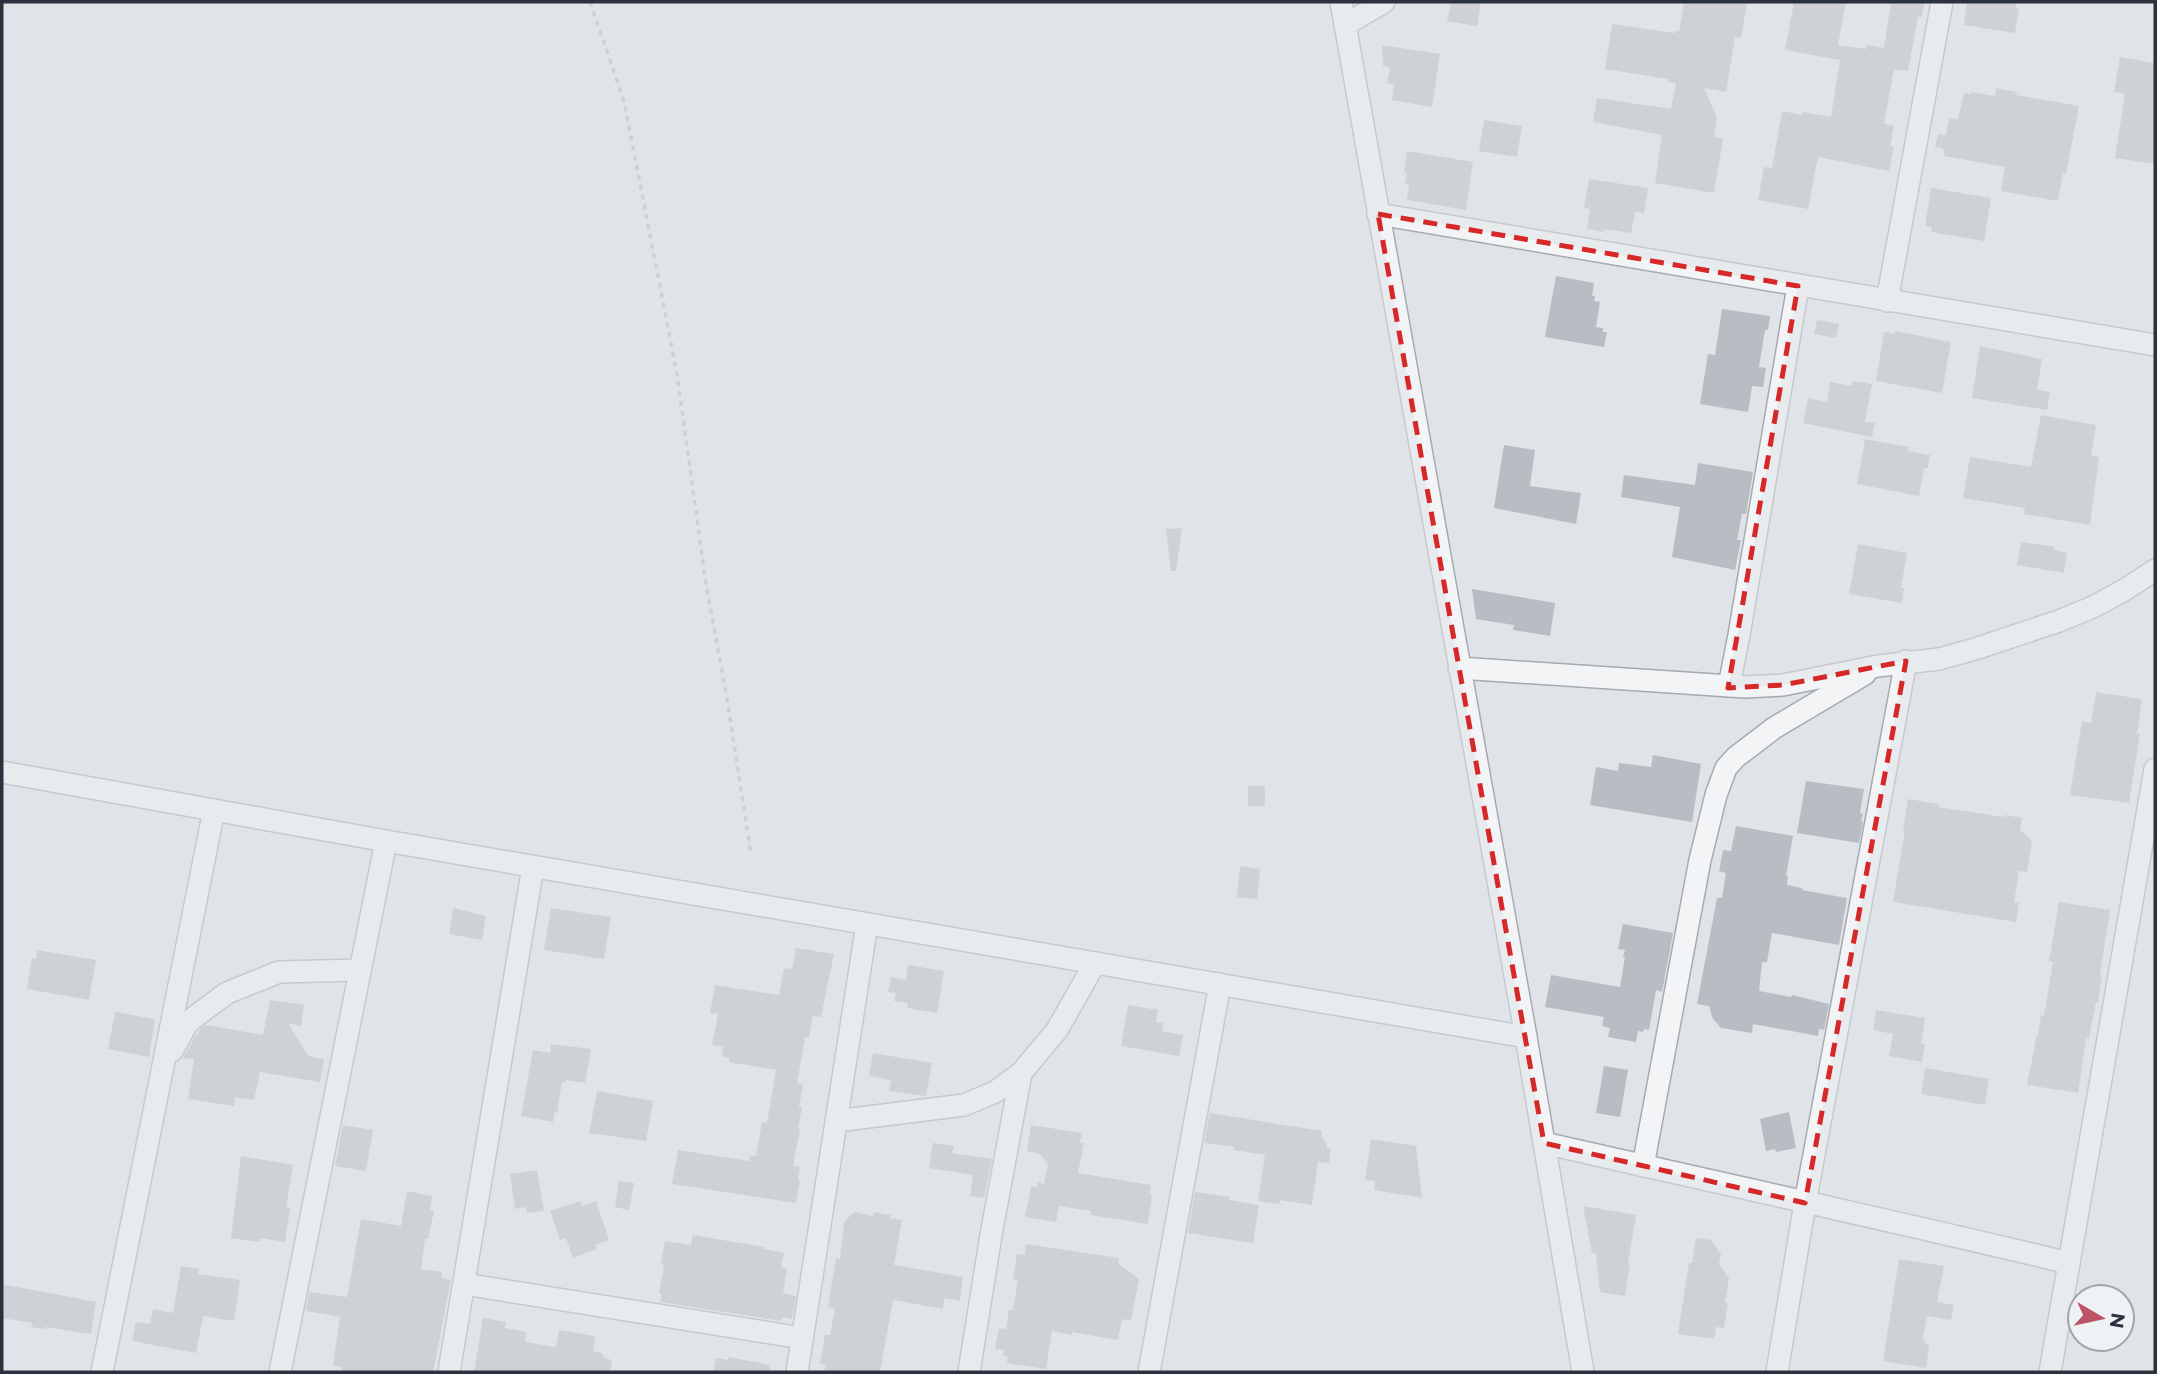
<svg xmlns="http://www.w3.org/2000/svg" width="2157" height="1374" viewBox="0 0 2157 1374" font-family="Montserrat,sans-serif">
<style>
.building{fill:#b8bdc3}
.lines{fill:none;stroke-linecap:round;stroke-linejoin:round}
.minor-casing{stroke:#a6aab1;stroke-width:24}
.path{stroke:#b6babe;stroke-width:3.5;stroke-dasharray:5 5;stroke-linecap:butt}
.minor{stroke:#f2f4f6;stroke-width:21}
.marked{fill:none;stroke:#d62828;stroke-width:5;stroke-dasharray:14 9;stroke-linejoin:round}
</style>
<rect width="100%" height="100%" fill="#e0e3e7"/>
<g class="building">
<path d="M1451,2H1481L1477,26L1447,21Z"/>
<path d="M1684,2H1747L1741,38L1735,37L1726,92L1704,88L1717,117L1714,137L1723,139L1714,193L1655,183L1662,135L1593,122L1597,98L1671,109L1676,83L1668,82V79L1605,69L1612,24L1675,33V31H1679Z"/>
<path d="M1794,2H1846L1838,45L1866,49L1867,45L1884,48L1891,2L1924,3L1922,17L1918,16L1908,71L1894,69L1884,124L1894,126L1890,146L1894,147L1889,171L1818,157L1808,209L1758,200L1764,167L1772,168L1782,111L1802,115L1803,112L1831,117L1840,60L1785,50Z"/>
<path d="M1967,2H2017L2016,8H2019L2015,33L1964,25Z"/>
<path d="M1382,45L1440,54L1432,107L1392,100L1394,84L1387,83L1390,67L1383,66Z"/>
<path d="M2120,57L2155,63V164L2115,158L2125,94L2114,92Z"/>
<path d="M1996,88L2017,92L2016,95L2079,106L2066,174L2063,173L2058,201L2001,191L2005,167L1944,156L1943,148L1935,147L1938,134L1946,135L1949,118L1958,119L1964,93L1971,94V92L1995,96Z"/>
<path d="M1484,120L1522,126L1517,157L1479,151Z"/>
<path d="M1407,151L1473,162L1466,210L1407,200L1409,185L1405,184L1407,173L1404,172Z"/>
<path d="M1589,179L1648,188L1644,213L1635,212L1631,233L1604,229V232L1587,229L1590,209L1584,208Z"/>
<path d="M1931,188L1991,198L1984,241L1931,232L1932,227L1925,226Z"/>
<path d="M1556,276L1594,283L1592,296H1595L1594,301L1600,302L1596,327L1603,328V332H1607L1604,347L1545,337Z"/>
<path d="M1722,309L1770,316L1768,330H1765L1759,367L1766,368L1763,387L1752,386L1748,412L1700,404L1708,354L1715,355Z"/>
<path d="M1817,320L1839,324L1836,338L1814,334Z"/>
<path d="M1895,331L1951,342L1942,393L1876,381L1884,332L1895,334Z"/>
<path d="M1980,346L2042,359L2037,390L2050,392L2047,410L1972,398Z"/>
<path d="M1853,381L1872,384L1865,422L1875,423L1872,437L1803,423L1808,398L1827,402L1830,382L1852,386Z"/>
<path d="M2041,415L2096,425L2091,456L2099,457L2090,525L2024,514L2025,508L1963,498L1970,457L2031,467Z"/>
<path d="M1865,439L1909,447L1908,451L1930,455L1928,468H1924L1919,496L1857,484Z"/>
<path d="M1504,445L1535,450L1530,486L1581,493L1576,524L1494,508Z"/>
<path d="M1698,463L1753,472L1746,514H1742L1737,540H1741L1735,570L1672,557L1680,507L1621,497L1624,475L1695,485Z"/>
<path d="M1182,528L1176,571H1171L1166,529Z"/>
<path d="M2021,542L2055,547L2054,550L2067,553L2064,573L2017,565Z"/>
<path d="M1858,544L1907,553L1901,588H1904L1902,603L1849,594Z"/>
<path d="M1472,589L1555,603L1550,636L1513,630L1514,625L1476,619Z"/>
<path d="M2096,692L2142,699L2137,734H2140L2129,803L2070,795L2082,721L2091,723Z"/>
<path d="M1653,755L1701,764L1692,822L1590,805L1596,767L1618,771L1619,763L1651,767Z"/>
<path d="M1806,781L1864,789L1860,813L1863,814L1861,821L1863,822L1859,843L1797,833Z"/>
<rect x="1248" y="786" width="17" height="20"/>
<path d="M1908,799L1939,804L1938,807L2004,817L2005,815L2022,818L2020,830L2032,841L2027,872L2019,871L2014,902L2019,903L2016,922L1893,902L1905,830H1903Z"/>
<path d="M1736,826L1793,836L1786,876L1788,877L1787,885L1802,888V890L1847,898L1839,945L1772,933L1767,962H1762L1759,991L1791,997L1792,995L1829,1004L1824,1030L1819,1029L1818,1036L1753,1024L1752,1033L1721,1028L1713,1019L1709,1006L1697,1004L1717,898H1722L1726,873L1719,871L1723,850L1731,851Z"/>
<path d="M1240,866L1260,869L1257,899L1237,897Z"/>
<path d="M2059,902L2110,910L2100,974L2102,975L2098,1002H2096L2089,1039L2086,1038L2078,1093L2027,1085L2037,1034L2038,1035L2041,1015L2044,1016L2053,962L2049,961Z"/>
<path d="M453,908L486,916L482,940L449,934Z"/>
<path d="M551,908L611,917L604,959L544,950Z"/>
<path d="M1623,924L1673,933L1662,992L1656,990L1649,1030L1644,1029L1643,1032L1638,1031L1636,1042L1608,1037L1610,1028L1602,1026L1604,1017L1545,1007L1551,975L1620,987L1625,957H1623L1625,950L1618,949Z"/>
<path d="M796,948L834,954L821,1017L813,1016L809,1038L805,1037L797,1083L803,1084L799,1107H802L798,1128L800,1129L793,1166L800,1167L798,1179L800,1180L796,1203L672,1184L678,1150L749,1161L750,1155L756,1156L762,1122L767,1123L776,1070L729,1062V1058L722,1056L723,1047L712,1045L718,1014L710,1013L715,985L779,995L784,968L792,969Z"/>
<path d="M37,950L96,960L89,1000L27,989L32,958L36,959Z"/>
<path d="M908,965L944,971L937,1013L907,1008L908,1003L894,1001L896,993L888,992L891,977L906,980Z"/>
<path d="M270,1000L304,1005L301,1026L288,1023L308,1056L324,1059L320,1082L260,1072L254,1100L235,1097L234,1106L188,1099L194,1059L183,1058L196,1035H198L199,1030L206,1025L263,1035Z"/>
<path d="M1128,1005L1158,1010L1156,1022L1163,1023L1162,1031L1183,1035L1179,1056L1121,1046Z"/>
<path d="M1876,1010L1925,1018L1921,1044H1925L1922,1062L1889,1056L1893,1034L1873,1030Z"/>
<path d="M115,1012L155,1019L149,1057L108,1049Z"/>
<path d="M551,1044L591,1049L585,1083L565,1080V1082H562L557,1113L555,1112L553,1122L521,1116L533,1050L550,1053Z"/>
<path d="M873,1053L932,1063L926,1096L889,1091L891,1080L869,1076Z"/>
<path d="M1604,1066L1628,1070L1620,1117L1596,1113Z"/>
<path d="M1925,1068L1989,1079L1985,1105L1921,1094Z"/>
<path d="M597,1091L653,1101L646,1141L589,1133Z"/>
<path d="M1789,1112L1796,1148L1776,1152L1775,1149L1766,1151L1760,1119Z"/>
<path d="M1210,1113L1322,1131L1321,1137L1326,1141L1327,1148L1331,1149L1329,1163L1318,1162L1312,1205L1280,1200V1204L1258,1201L1265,1155L1234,1150V1147L1204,1143Z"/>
<path d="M343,1125L373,1130L366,1171L335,1166Z"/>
<path d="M1031,1125L1082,1133L1080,1143H1084L1078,1173L1151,1185L1150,1195H1152L1148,1224L1090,1215L1091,1211L1059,1206L1056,1222L1025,1217L1031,1186L1037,1188L1038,1182L1044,1184L1048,1165L1040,1154L1027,1151Z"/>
<path d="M1371,1139L1416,1146L1422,1198L1374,1190L1375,1181L1365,1180Z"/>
<path d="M933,1143L954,1146L952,1153L992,1159L984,1198L970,1196L973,1175L929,1168Z"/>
<path d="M241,1156L293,1165L286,1207L290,1208L285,1242L260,1238V1242L231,1238Z"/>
<path d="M537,1170L544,1211L527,1213L526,1207L515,1209L510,1174Z"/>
<path d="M619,1181L634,1183L629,1210L615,1207Z"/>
<path d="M407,1191L432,1196L430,1210L434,1211L428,1239H425L421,1269L442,1272L441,1278L451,1280L433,1372H341L342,1367L333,1365L340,1317L306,1311L309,1292L347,1297L361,1219L401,1226Z"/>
<path d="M1195,1192L1230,1197L1229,1200L1259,1205L1253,1243L1188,1233Z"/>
<path d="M580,1201L582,1206L596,1201L609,1240L595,1245L597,1249L573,1258L566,1238L560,1240L550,1211Z"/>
<path d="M1583,1206L1636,1215L1628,1263L1630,1264L1625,1296L1600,1292L1596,1253H1592Z"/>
<path d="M854,1212L873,1216L874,1212L891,1215L890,1218L902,1220L894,1265L963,1277L960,1301L944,1298L943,1309L893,1300L880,1372H824L826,1365L820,1364L825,1335H830L835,1308L828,1307L836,1258L840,1259L844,1222Z"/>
<path d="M693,1235L764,1247V1249L784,1253L781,1268L787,1269L783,1293L796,1296L792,1319L782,1317L781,1321L660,1302L662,1294H659L664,1265L661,1264L665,1241L691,1245Z"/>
<path d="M1696,1238L1711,1240L1721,1254L1719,1264L1729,1278L1725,1303H1728L1724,1328L1716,1327L1714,1339L1678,1334L1689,1263H1692Z"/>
<path d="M1026,1244L1119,1258L1118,1263L1139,1279L1131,1321L1122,1319L1118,1340L1072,1332V1335L1052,1331L1046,1369L1007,1363L1008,1357L1003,1356L1004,1350L995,1349L999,1328L1006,1329L1009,1310H1013L1018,1280L1013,1279L1017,1254L1025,1255Z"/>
<path d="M1899,1259L1944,1266L1937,1302L1954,1305L1951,1320L1927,1316L1923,1338L1929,1348L1926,1368L1883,1361Z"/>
<path d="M181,1266L199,1269L198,1274L240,1280L234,1321L203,1316L196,1353L132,1341L136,1322L150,1324L153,1309L173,1313Z"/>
<path d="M2,1284L96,1302L91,1334L45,1327V1329L31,1327L32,1323L2,1318Z"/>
<path d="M483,1318L506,1322L505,1328L526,1332L525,1342L556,1347L559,1330L595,1336L593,1351L602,1353L604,1358L612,1360L610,1372H474Z"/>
<path d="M728,1357L770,1365V1372H713L716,1358L728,1360Z"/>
</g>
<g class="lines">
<g class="minor-casing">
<g id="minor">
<path d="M1341,2L1526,1037L1583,1372"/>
<path d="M1345,25L1384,2"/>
<path d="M1378,214L2155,345"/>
<path d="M1887,301L1942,2"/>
<path d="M1459,668L1745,687L1783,685L1878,666L1939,659L1975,649L2059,621L2093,607L2126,589L2155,570"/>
<path d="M1729,686L1739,635L1798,286"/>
<path d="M2,772L386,841L1526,1037"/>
<path d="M172,1051L188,1022L227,993L279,972L360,970"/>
<path d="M836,1121L964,1105L995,1092L1021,1073L1057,1030L1095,963"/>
<path d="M1544,1143C1719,1183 1894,1221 2069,1263"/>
<path d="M1643,1166L1700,860L1716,795L1726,768L1736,757L1774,728L1865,674"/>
<path d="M464,1284L802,1338"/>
<path d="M102,1372L214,810"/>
<path d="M280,1372L386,841"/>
<path d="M449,1372L533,867"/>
<path d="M797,1372L867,924"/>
<path d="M969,1372L991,1235L1021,1073"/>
<path d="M1149,1372L1220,984"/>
<path d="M1777,1372L1805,1203L1906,661"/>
<path d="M2050,1372L2155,769"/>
</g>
</g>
<path class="path" d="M590,2L624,101L677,374L706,584L727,699L751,854"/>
<use href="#minor" class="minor"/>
</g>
<path d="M0 0H2157V1374H0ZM1378,214L1798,286L1728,688L1783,685L1906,661L1805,1203L1544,1143Z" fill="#e0e3e7" fill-opacity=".55" fill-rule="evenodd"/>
<path class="marked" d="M1378,214L1798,286L1728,688L1783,685L1906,661L1805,1203L1544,1143Z"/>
<rect width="2157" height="1374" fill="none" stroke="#2a323d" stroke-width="7"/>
<g transform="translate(2101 1318) rotate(99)"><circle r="33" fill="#eff2f5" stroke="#a0a5ab" stroke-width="2"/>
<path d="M0-5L12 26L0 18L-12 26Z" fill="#be5367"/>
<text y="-10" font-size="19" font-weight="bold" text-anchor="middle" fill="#2a323d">N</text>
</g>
</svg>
